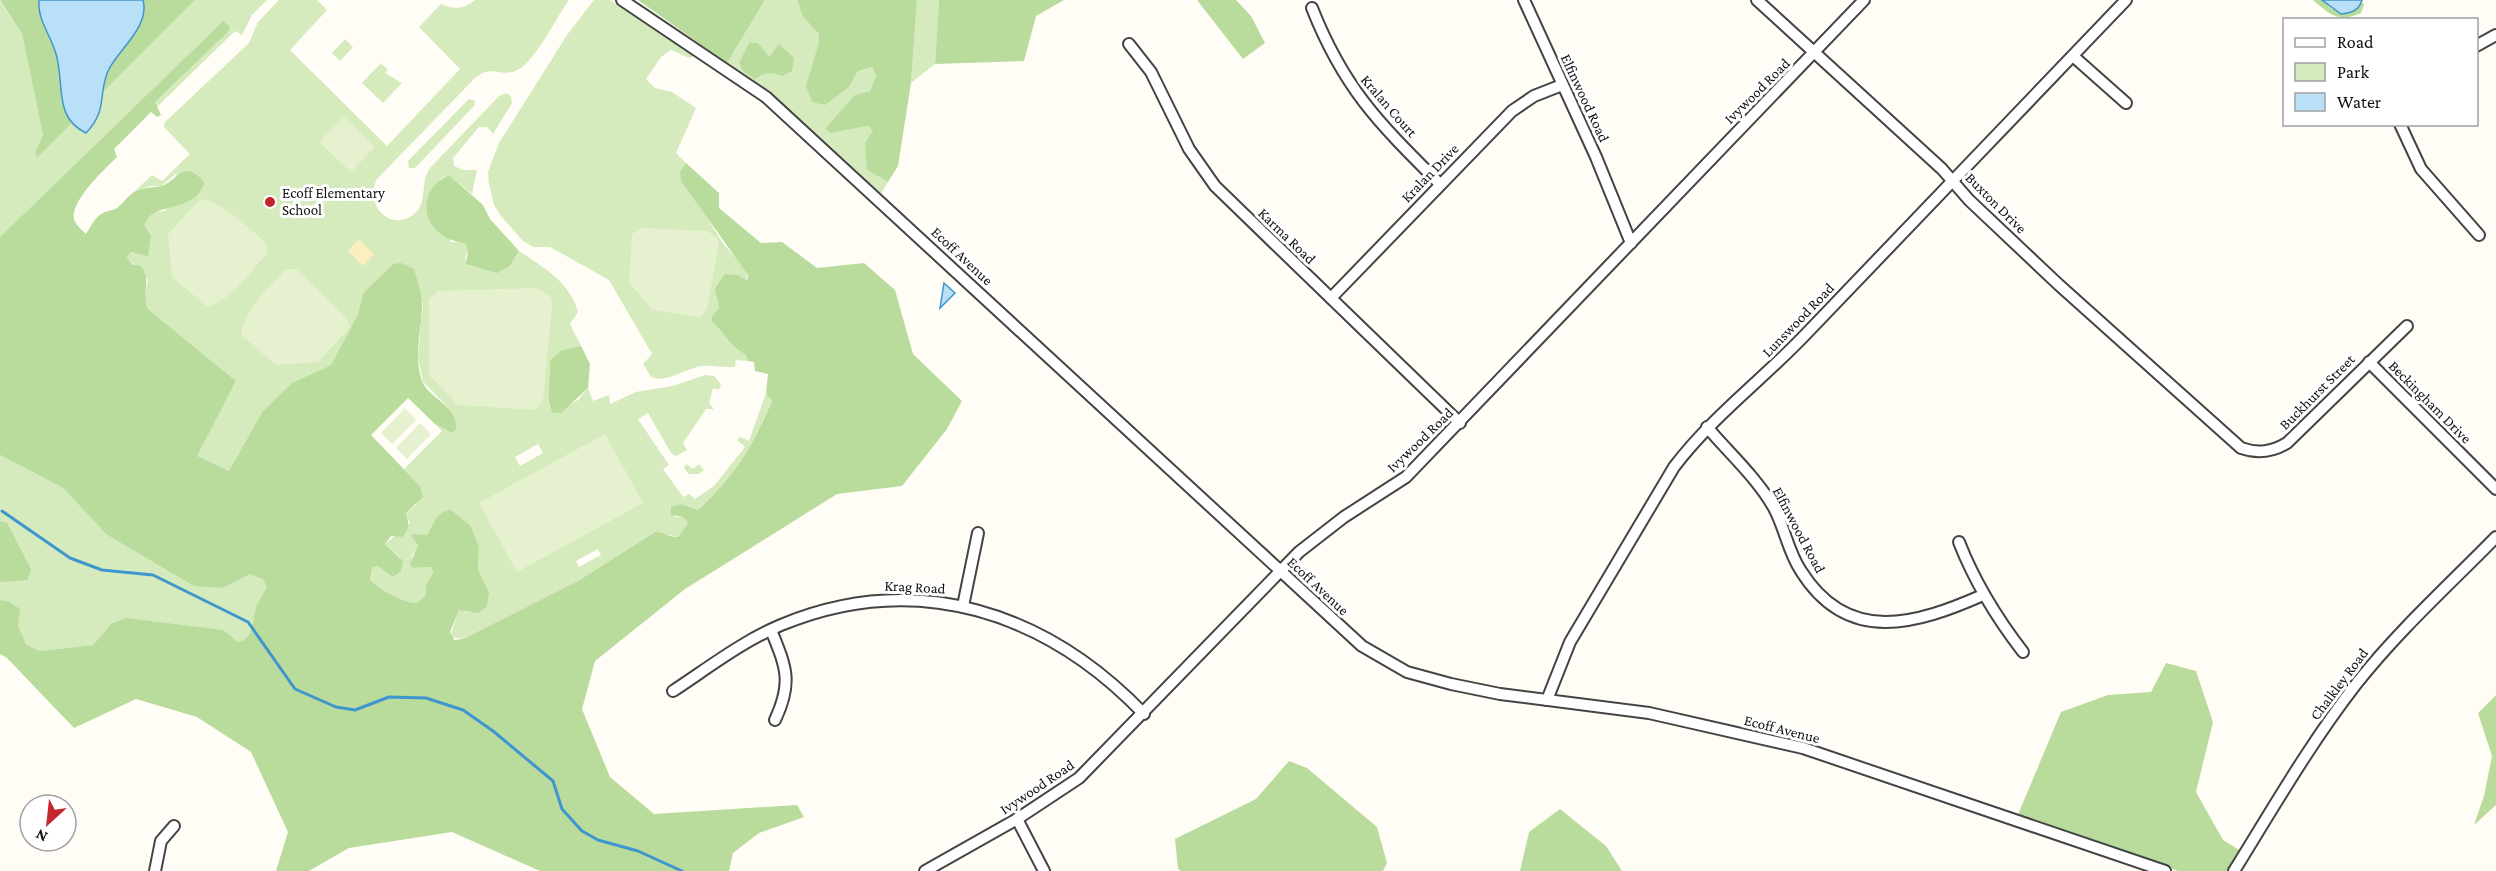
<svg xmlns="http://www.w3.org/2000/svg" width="2496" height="871" viewBox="0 0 2496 871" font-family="'Crimson Pro',serif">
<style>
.green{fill:#d5ebbd;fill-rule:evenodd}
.forest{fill:#b9dc9c}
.sand{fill:#fbeec1}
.pitch{fill:#e6f2cf}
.water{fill:#b9e0f7;stroke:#3f96cf;stroke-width:1.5}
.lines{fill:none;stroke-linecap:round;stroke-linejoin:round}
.stream{stroke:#3f96cf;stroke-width:3}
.minor-casing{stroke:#444;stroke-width:14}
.minor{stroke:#fff;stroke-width:10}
.poi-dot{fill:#c4262e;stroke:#fff;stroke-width:2}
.labels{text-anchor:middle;stroke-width:6;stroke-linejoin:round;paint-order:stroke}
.street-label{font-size:15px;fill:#111;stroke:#fff}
.poi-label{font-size:15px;fill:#111;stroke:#fff;text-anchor:start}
</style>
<rect width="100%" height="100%" fill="#fffdf5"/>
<g class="green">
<path d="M195,0H267L252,15L242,35L235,31L157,107L155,102L229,31L223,21L0,237V1L22,34L43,135L35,152L37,158Z"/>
<path d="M279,0H317L327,10L290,50L387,146L460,69L419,27L441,4C454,10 464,9 475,0H569C557,16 533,66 515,71C499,77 492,64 475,78L377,179C364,202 388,233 413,215C429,203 419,183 430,168L499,96L506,93L511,96L512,103L493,134L487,127H479L453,158L454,166L463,170H477L472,194L449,175L440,179L451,242L465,243L468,251L465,258L471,266H510L519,251C543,267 570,282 578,312L570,324L581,346L562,350L550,360C551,377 543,400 553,413L578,400L588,388L593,401L609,395L610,404L636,392L673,386L705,375L714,376L721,384L719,390L713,388L709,403L714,409H706L683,443L687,450L676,456L671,453L648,413L638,419L669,465L663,469L683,497L689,494L695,499L714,486L745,447L737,440L740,437L749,441L766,393L772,400C750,450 738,472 698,510L681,504L675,517H683L688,523L678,537L655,532L578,581L463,639L450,637L459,609L469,612L489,592L478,571L479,546L470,525L450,509C436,513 434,523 427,535L413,534L418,545L412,556L413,568L431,567L433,574L426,585V595C423,597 421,600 418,602C406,606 376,589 370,579L372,568L377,566L393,577L400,557L385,544L410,523L406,513L416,505L420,486L404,469L442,431L435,424L452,433L448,407L423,382L418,358L423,303L393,264L363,293L358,314L331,365L292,383L262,412L229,471L196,456L236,381L148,309L144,301L148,280L127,257L131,252L140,253L151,235L145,228L146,218L152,212L165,211L177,173L161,186H150L135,191L152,175L162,181L190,154L164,127L165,122L249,43L258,22ZM538,444L543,453L520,466L515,457ZM598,549L601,555L579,567L576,561Z"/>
<path d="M594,0H610L694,56L689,58L671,50L661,57L646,79L655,88L672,92L696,108L676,153L686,163L680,171C695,196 709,223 725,246C734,257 748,265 748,281L738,275L725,274L717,284L719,309L712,322C727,335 728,345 746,355L748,361L736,360L735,367C722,368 709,364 697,367C682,371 665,383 651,377L643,364L652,354L609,280L550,247H533L522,240L501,216L494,205L489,184L488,172L499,143L567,35Z"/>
<path d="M765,0H797L803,17L819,34L818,46L849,87L858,71L872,67L876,75L870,91L831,133L868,126L873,131L867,170L888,182L880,195L768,94L727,63Z"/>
<path d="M917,0H939L935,64L911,83Z"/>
<path d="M345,39L353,47L340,61L332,53Z"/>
<path d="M381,63L388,70L385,73L402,83L383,103L362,83Z"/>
<path d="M469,99L475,101L474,106L415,168H409L408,161Z"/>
<path d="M0,455L63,488L106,534L223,588L298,549L295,677L111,624L93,645L40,651L26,644L8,601L0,600Z"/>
<path d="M686,464L693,469L699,464L704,470L699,474H689L684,468Z"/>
</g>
<g class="forest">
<path d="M0,0H195L37,158L35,152L43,135L22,34Z"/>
<path d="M638,0H765L727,63Z"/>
<path d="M797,0H917L911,83L898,166L888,182L867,170L865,143L873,131L868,126L831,133L825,129L855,95L870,91L876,75L872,67L858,71L849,87L825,105L812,102L806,86L818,46L819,34L803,17Z"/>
<path d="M939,0H1064L1036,16L1024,61L935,64Z"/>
<path d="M1197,0H1236L1251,16L1265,43L1243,59Z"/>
<path d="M2313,0H2322L2332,9L2360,6L2361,2L2364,4L2361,13C2339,23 2330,15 2313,0Z"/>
<path d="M223,21L230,27L229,31L155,102L161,115L157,117L151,112L114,149L117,157C105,169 70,201 74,219C75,224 82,230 86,234C91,226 95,217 103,213C108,210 113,211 117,208C123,204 127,196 134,192C142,187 152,188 161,186C178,182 182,157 204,182C196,216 148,199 145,227L151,235L148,256L131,252L127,257L133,265H139C154,279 140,293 148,309L236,381L197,456L229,471L262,412L292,383L331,365L358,314L363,293L393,264L401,263L414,269C417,280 422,294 422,305C422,330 413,357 422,381C430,400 457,404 456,429L452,433L435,424L408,398L371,435L420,486L423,497L406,513C409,523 410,529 402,537L391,536L385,544L403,561L401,571L393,577L377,566L372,568L370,579C375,588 408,606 418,602C421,600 423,597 426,595V585L433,573L431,567L413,568L410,564L418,545L412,537L413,534L427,535C434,523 436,513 450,509L470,525L479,546L478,570L489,592L487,606L479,613L459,610L450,632L454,640L463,639L578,581L655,532C664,532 668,537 678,537L688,523L683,517L671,515V507L681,504L698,510C738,472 750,450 772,401L766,393L768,374L755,371L754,362L748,361L746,355C727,344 728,336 712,322V317L719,308C718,289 708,295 725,274L738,275L748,281V275L681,181L680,171L686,163L719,193V208L761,243L782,242L817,268L864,263L895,290L913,354L962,401L947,429L902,486L837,494L685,589L595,661L582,709L610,777L654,814L797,805L804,817L759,833L733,853L729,871H540L452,832L349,848L309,871H276L288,832L251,752L197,717L136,699L74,728L7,658L0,654V600L8,601L20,609L18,625L26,644L40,651L93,645L111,624L126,618L223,630L238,642C255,640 252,618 257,605C260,599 264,593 267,587L263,579L250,574L223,588L194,586L106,534L63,488L0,455V237Z"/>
<path d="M749,43H758L769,57L779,44L794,58L792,71L782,76C772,72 765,72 755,79L743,71L739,63Z"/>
<path d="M449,175L483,205L490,219L519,251L510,266L497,273L466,264L468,251L465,243C424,239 411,193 449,175Z"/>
<path d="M581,346L590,364L588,388L561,413H553C544,400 551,377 550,360L562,350Z"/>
<path d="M0,521L7,523L31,569L27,580L0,582Z"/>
<path d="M2166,663L2196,671L2213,722L2196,792L2223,840L2241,851L2229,871H2178L2017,817L2061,712L2108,695L2151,692Z"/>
<path d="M2496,695V805L2474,825L2484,796L2492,756L2478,713Z"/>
<path d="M1289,761L1307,768L1377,827L1387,863L1383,871H1181L1178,869L1175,839L1256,799Z"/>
<path d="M1560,809L1606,846L1622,871H1520L1529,832Z"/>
</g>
<path class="sand" d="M359,239L374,254L363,266L348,251Z"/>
<g class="pitch">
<path d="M344,117L375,147L351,172L319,142Z"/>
<path d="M200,199C225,203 247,227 266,243L267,253C250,273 233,298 208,307L172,277L168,234Z"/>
<path d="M642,228L708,231L717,238L719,243L707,309L700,317L652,310L629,282L632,234Z"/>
<path d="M286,269H296L347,318L350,327L318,362L276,365L241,335C244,309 269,287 286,269Z"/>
<path d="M537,288L550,296L552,304L543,401L536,410L458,405L429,375V299L438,291Z"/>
<path d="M405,408L416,420L392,444L381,433Z"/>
<path d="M420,423L431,434L407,459L396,448Z"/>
<path d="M605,434L643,503L517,572L479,503Z"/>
</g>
<g class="water">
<path d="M39,0H143C150,26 120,48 109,69C97,93 109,109 86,133C53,117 65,84 56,54C51,35 37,20 39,0Z"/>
<path d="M2322,0H2362C2359,11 2351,13 2341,14Z"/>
<path d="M944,283L955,293L940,308Z"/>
</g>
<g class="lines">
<path class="stream" d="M2,511L70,558L102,570L153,575L248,622L295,689L336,707L355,710L389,697L426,698L463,710L493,731L553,781L562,809L582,831L598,840L638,851L682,871"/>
<g class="minor-casing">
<g id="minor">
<path d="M622,0L766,97L1362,646L1407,672L1451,684L1500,694L1649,713L1803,748L2165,871"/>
<path d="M1524,0L1596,157L1631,243"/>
<path d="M1757,0L1942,169L1969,200L2059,285L2241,448C2258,454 2272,452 2287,443L2407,326"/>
<path d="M1312,8C1344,89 1379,123 1440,184"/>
<path d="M1129,44L1151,72L1189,149L1215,186L1460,423"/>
<path d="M2476,46L2496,35"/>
<path d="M2073,56L2126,103"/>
<path d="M2400,124L2421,169L2479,235"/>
<path d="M1331,298L1512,111L1534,96L1562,85"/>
<path d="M2369,362L2496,489"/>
<path d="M1707,427C1729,453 1757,478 1774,508C1785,528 1788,552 1801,571C1848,646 1917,624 1983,595"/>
<path d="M1959,542C1975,583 1996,617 2023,652"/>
<path d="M963,606L978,533"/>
<path d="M771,630C786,667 793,682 775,720"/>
<path d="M673,691C708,668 743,641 781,625C916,569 1046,612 1144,714"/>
<path d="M1547,700L1570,642L1674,467C1712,417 1762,380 1805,335C1912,223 2019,112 2126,0"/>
<path d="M1017,819L1044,871"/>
<path d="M155,871L161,841L174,826"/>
<path d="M925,871L1017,819L1079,778L1299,552L1344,517L1406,477L1864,0"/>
<path d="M2234,871C2273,808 2311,742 2357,683C2399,630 2449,585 2496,537"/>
</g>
</g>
<use href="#minor" class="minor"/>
</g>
<circle class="poi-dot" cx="270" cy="202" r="6"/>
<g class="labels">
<g class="street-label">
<text transform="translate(1757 91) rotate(-45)" y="5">Ivywood Road</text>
<text transform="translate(1585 98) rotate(65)" y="5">Elfinwood Road</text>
<text transform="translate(1389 106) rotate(49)" y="5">Kralan Court</text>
<text transform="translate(1430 173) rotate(-46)" y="5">Kralan Drive</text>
<text transform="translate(1996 203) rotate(45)" y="5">Buxton Drive</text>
<text transform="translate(1287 236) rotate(44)" y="5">Karma Road</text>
<text transform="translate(962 256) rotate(43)" y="5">Ecoff Avenue</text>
<text transform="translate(1798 320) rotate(-46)" y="5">Lunswood Road</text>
<text transform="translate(2317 392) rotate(-45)" y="5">Buckhurst Street</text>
<text transform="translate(2430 402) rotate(45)" y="5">Beckingham Drive</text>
<text transform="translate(1420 440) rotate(-44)" y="5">Ivywood Road</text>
<text transform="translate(1799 530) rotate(62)" y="5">Elfinwood Road</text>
<text transform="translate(1318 586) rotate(43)" y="5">Ecoff Avenue</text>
<text transform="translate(915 587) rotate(3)" y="5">Krag Road</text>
<text transform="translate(2339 684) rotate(-53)" y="5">Chalkley Road</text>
<text transform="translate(1782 729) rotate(14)" y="5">Ecoff Avenue</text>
<text transform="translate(1037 787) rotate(-34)" y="5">Ivywood Road</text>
</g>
<g class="poi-label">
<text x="282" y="198">Ecoff Elementary<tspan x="282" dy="17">School</tspan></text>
</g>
</g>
<rect x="2283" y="18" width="195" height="108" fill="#ffffff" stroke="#a0a0a0" stroke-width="1.5"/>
<rect x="2295" y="38" width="30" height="9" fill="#ffffff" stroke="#a0a0a0" stroke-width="1.5"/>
<text x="2337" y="48" font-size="18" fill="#111111">Road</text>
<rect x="2295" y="63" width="30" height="18" fill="#d5ebbd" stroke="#a0a0a0" stroke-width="1.5"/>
<text x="2337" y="78" font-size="18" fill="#111111">Park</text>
<rect x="2295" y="93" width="30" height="18" fill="#b9e0f7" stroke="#a0a0a0" stroke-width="1.5"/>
<text x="2337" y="108" font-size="18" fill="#111111">Water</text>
<g transform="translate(48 823) rotate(207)"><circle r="28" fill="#ffffff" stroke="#a0a0a0" stroke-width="1.5"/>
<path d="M0-4.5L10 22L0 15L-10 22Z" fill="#c4262e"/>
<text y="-9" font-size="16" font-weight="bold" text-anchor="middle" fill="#111111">N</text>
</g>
</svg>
